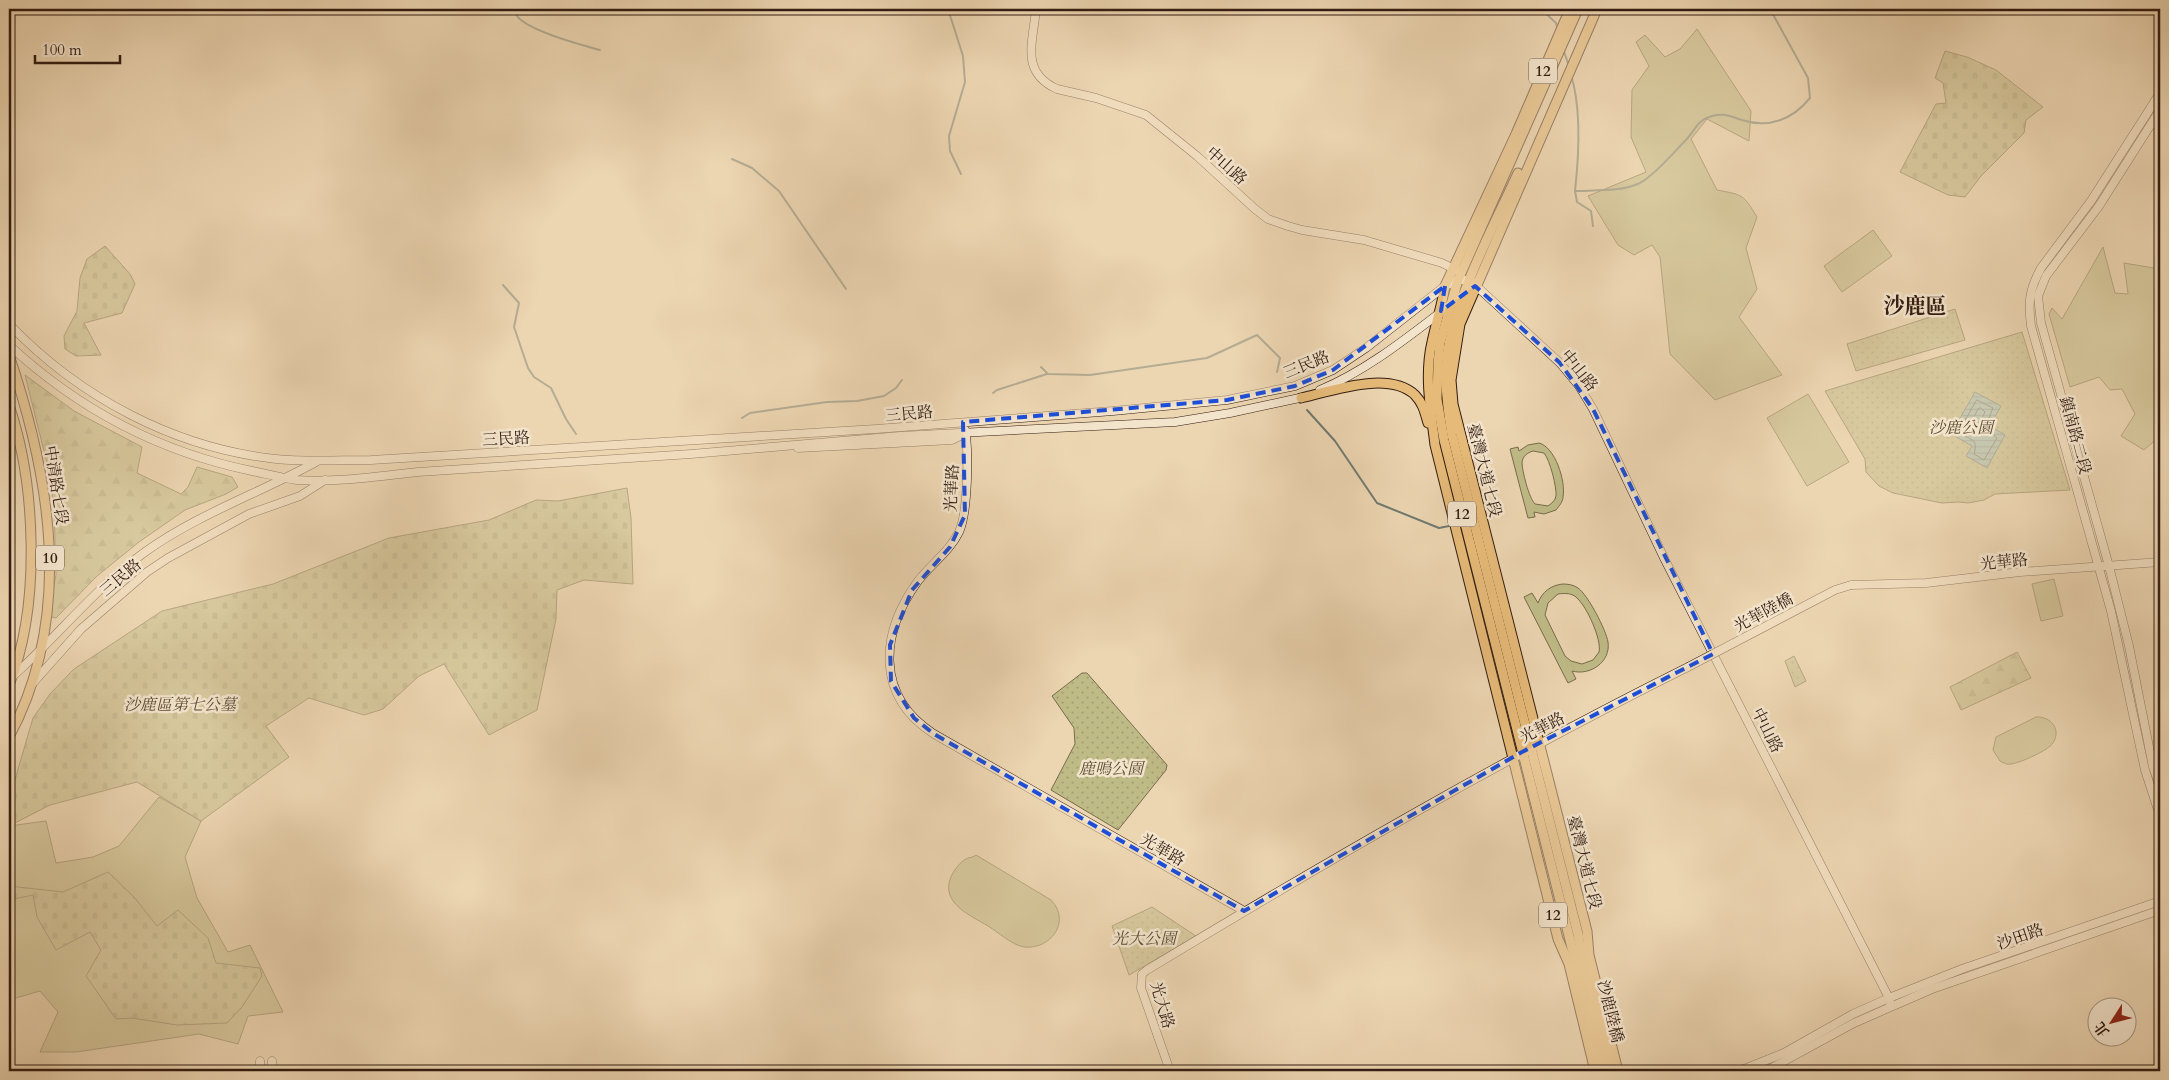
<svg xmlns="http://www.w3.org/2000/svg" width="2169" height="1080" viewBox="0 0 2169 1080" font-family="Cardo,'Noto Serif TC',serif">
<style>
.grass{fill:#bfbb87;stroke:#786c4c;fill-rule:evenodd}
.forest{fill:url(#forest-firs);stroke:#786c4c}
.cemetery{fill:url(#cemetery-stones);stroke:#786c4c}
.park{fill:url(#park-dots);stroke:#786c4c}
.water{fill:url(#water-rules);stroke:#707a70}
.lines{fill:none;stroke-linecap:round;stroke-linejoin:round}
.shore{stroke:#666a60;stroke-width:1}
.stream{stroke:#707a70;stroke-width:2}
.secondary-casing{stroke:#321c11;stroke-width:9}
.primary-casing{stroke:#321c11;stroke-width:11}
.secondary{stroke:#f3e4cc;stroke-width:8}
.primary{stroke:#e6ba78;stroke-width:9}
.secondary-bridge-casing{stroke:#321c11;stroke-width:9;stroke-linecap:butt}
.secondary-bridge{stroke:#f3e4cc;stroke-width:8}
.marked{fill:none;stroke:#1d4ed8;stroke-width:4;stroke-dasharray:10 6;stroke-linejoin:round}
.labels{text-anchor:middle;stroke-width:5;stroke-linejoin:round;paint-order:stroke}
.shield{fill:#f3e4cc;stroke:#6c5849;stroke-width:1}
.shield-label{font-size:15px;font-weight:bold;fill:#321c11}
.street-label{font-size:16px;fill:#321c11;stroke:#f3e4cc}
.park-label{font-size:16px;font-style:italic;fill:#5c4c34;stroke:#f3e4cc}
.district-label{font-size:21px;font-weight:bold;fill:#321c11;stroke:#f3e4cc}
</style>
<defs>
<pattern id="forest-firs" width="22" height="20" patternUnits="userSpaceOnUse" patternTransform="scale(1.25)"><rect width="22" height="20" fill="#bfbb87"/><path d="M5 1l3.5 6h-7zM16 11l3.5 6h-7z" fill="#a5a074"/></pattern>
<pattern id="cemetery-stones" width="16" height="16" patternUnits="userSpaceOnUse" patternTransform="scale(1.25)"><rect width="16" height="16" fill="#bfbb87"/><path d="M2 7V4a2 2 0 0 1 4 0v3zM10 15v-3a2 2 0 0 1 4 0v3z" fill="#a5a074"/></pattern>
<pattern id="park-dots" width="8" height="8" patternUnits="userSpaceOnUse" patternTransform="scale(1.25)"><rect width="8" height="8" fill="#bfbb87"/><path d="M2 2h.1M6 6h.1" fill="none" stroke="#a5a074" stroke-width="1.8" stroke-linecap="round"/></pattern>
<pattern id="water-rules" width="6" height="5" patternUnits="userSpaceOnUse" patternTransform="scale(1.25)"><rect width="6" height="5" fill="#99b8b0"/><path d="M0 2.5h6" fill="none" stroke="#7d958e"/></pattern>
</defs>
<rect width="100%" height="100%" fill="#ecd5b1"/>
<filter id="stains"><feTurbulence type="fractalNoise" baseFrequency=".004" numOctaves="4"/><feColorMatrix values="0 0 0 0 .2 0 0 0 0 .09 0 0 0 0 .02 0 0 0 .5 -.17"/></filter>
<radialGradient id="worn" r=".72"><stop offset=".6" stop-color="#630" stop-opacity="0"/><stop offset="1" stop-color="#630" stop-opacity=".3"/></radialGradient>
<g class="grass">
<path d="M1697,29L1751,111L1749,141L1707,119L1691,139L1717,190C1743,195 1743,194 1757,217L1746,248L1757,289L1739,317L1782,375L1715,400L1670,354L1660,257L1652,245L1634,255L1618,245L1588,196L1646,172L1631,137L1632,90L1649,66L1636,42L1645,35L1665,57L1680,49Z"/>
<path d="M1873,230L1892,256L1842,292L1824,266Z"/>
<path d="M2103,247L2115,293L2128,294L2124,263L2160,269V436L2144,450L2121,436L2135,414L2122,389L2110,390L2099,377L2070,387L2049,314L2052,308L2062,319Z"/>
<path d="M1808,394L1849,462L1807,486L1767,418Z"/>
<path d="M1539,443C1555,447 1566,481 1563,497C1563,502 1559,506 1556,510L1544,514L1534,512L1535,517L1528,518L1510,449L1518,447L1519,451L1528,445ZM1533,451L1544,453C1550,460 1557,488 1556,496C1555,501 1552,503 1548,506L1535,504C1529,498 1522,471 1522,462C1523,456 1527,453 1533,451Z"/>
<path d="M2054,579L2063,616L2041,621L2032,584Z"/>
<path d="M1563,584C1568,584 1574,585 1578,588C1588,595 1606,630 1608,642C1611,662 1590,676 1572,671L1576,679L1568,683L1524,597L1532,593L1538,603C1542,592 1551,585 1563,584ZM1558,594C1565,593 1572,593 1577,598C1587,607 1602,640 1599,652L1593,660L1582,664L1571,661L1565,656L1545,615L1548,603Z"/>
<path d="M2036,717C2050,716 2062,729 2053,743C2049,750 2020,763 2011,764C2007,765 2004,763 2000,761L1993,750L1996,737Z"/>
<path d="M159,797L201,821L185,857L197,898L228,952L250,945L283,1012L248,1016L238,1044L199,1034L76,1052H40L58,1012L40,991L9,1000V826L46,821L56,863L93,857L119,846Z"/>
<path d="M976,855L1051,900C1072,922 1050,950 1024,947C1012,945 998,932 988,926C970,915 940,903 951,877C954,870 960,862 966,859C969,857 973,858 976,855Z"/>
</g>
<g class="forest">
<path d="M25,375L74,411L142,447L137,473L181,494L188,487L197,467L232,477L238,487L226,494L185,510L139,542L97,576L56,618L48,616L56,575L54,504L47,463Z"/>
<path d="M2017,652L2031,678L1961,710L1950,687Z"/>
</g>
<g class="cemetery">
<path d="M1945,51L1967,57L1996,70L2043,107L2026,120L2024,133L1981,176L1965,197L1948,195L1900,172L1936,104L1946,103L1943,83L1935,78Z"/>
<path d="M105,246L130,274L135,284L122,313L84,323L101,355L76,356L65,349L64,336L77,311L80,278L87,259Z"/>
<path d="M627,488L631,518L633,584L584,580L557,590L556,619L537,710L489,735L444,664L419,676L383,709L364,715L309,698L266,726L289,757L201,821L137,782L50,805L9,826V800L33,718L50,694L74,669L162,611L273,584L389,538L489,520L536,500L558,501Z"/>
<path d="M108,872L134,897L157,926L178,910L208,938L216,963L260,968L262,976L242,1007L227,1023L177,1025L132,1018L116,1019L86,976L101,950L90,932L56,950L37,917L33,895L9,900V886L63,892Z"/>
</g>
<g class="park">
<path d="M1955,309L1965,340L1856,371L1847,344Z"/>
<path d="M2022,332L2070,490L1995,494L1984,500L1968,503L1959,502L1942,503L1893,493L1879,486L1866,472L1865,459L1825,391Z"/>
<path d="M1794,656L1806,681L1795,687L1785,661Z"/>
<path d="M1082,673H1087L1167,765L1166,770L1118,830L1051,790L1075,744L1074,728L1052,696Z"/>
<path d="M1152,907L1196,936L1129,975L1112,926Z"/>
</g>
<path class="water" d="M1975,392L2001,406L1990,426L2005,435L1987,468L1966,456L1972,446L1951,434Z"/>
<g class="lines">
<g class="shore">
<path d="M1977,400L1993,408L1985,427L1997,438L1984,460L1974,454C1979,437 1969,441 1959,432Z"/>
<path d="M1981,408L1985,412L1979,424L1981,434L1979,437L1968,429L1978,409Z"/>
</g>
<g class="stream">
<path d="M515,9C515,11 516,14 517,16C528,31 582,45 600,50"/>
<path d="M948,9L963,56L965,82L949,136L950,151L961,174"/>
<path d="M1541,9L1556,23L1558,30"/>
<path d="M1563,49L1569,66"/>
<path d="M1571,75C1582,110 1579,155 1575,191"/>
<path d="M732,159L752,168L779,191L846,289"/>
<path d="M1593,226L1591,211L1577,202L1575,191C1596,190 1621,192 1640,183C1655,175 1673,153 1685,141C1693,133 1698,120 1709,117C1723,112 1729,116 1742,120C1769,129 1793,119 1810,98L1808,78L1770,9"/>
<path d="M503,285L519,303L514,327L528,368L534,377L551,388L566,419L576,434"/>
<path d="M1041,367L1048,374L1090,375L1207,358L1257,335L1280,358L1277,372"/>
<path d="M993,393L997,390L1047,374"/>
<path d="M1307,410L1335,441L1377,503L1439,528L1449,526"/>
<path d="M742,418L750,413L827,402L857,401L884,396L896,388L902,380"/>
</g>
<g class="secondary-casing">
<g id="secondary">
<path d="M1036,9C1033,43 1020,72 1057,89L1096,98L1146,115L1197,156L1255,209L1268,219L1288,226L1302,230L1364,240L1442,263L1458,271"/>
<path d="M2160,93L2091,201L2041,268C2029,290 2028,302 2031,326L2111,611L2145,770L2160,816"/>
<path d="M2160,110L2099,206L2046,276L2038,296L2041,323L2109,566L2129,646L2153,767L2160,786"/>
<path d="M1473,283L1560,363L1579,386L1593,409L1665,560L1889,998L1891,1006"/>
<path d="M9,324C79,397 174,448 276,459C307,462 339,460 371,460L876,429L1113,411L1227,400L1295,386L1333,370L1366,348L1445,286L1458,280H1469"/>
<path d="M9,345C78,409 160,452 252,471C267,474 282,478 297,480C335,483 380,476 418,472L691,454L900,436L1175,422L1230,413L1304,397"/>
<path d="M1320,390C1373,368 1420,327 1466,293"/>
<path d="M965,430C969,451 968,513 959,532C950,551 931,564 918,581C880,633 875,696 934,734L1244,911"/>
<path d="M798,448L952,440L962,435"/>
<path d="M1851,585L1926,583L2020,572L2160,562"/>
<path d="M13,676C58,636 96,587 145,552C198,514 260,493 316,462"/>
<path d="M32,684L81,629L147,572L168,558L249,514L300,496L325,480"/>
<path d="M260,1061V1071"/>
<path d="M272,1071V1061"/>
<path d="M1170,1071L1141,988L1142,974L1147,970C1324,863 1503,759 1688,667"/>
<path d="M1739,1071L1784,1053L1853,1014L1889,998L1962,969L2160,901"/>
<path d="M1766,1071L1854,1023L1932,989L2160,910"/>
</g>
</g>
<g class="primary-casing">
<g id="primary">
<path d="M1570,9L1516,134L1445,286C1442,305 1436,323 1432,342C1424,376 1431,411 1435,445L1558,939L1569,964L1595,1071"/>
<path d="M1578,9L1458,280L1440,343L1438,363L1437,399L1444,440L1603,1071"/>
<path d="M1597,9L1460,324L1451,380L1453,404L1587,931L1589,955L1618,1071"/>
<path d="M1518,173C1493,228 1462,284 1449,344C1443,374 1447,405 1452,435L1578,934L1582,958L1610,1071"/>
<path d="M9,355C51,479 74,616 9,737"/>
<path d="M1301,398C1332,391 1388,370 1415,395C1423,403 1425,413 1428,423"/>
<path d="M9,405C36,485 41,606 9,685"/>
</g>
</g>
<use href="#secondary" class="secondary"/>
<use href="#primary" class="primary"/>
<g class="secondary-bridge-casing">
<path id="secondary-bridge" d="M1688,667L1835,590L1851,585"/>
</g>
<use href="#secondary-bridge" class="secondary-bridge"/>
</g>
<path d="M0 0H2169V1080H0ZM1445,286L1441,311L1475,286L1560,363L1593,409L1713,654L1522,752L1244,911L934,734L914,718L891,681L890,645L912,590L950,547L965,515L963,422L1227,400L1295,386L1333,370Z" fill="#ecd5b1" fill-opacity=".55" fill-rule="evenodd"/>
<path class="marked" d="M1445,286L1441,311L1475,286L1560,363L1593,409L1713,654L1522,752L1244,911L934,734L914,718L891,681L890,645L912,590L950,547L965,515L963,422L1227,400L1295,386L1333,370Z"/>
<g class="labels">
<g class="shield">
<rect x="1529" y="58.5" width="28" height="25" rx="4"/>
<rect x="1448" y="501.5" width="28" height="25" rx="4"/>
<rect x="36" y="545.5" width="28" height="25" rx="4"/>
<rect x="1539" y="902.5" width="28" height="25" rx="4"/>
</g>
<g class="shield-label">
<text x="1543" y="76">12</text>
<text x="1462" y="519">12</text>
<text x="50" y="563">10</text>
<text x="1553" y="920">12</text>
</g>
<g class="street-label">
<text transform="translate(1227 165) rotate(42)" y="6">中山路</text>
<text transform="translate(1306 364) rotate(-22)" y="6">三民路</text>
<text transform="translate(1580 370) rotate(51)" y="6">中山路</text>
<text transform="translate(909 413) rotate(-5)" y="6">三民路</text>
<text transform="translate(2076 435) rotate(75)" y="6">鎮南路二段</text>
<text transform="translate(506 438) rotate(-3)" y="6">三民路</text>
<text transform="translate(1485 470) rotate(76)" y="6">臺灣大道七段</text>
<text transform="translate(57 485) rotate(81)" y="6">中清路七段</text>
<text transform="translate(951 488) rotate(-87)" y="6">光華路</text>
<text transform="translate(2004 561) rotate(-6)" y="6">光華路</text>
<text transform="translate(120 577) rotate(-40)" y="6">三民路</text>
<text transform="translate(1763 612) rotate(-28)" y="6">光華陸橋</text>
<text transform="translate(1542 727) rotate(-27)" y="6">光華路</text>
<text transform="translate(1768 730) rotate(63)" y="6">中山路</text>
<text transform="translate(1163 849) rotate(30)" y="6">光華路</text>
<text transform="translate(1585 862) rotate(76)" y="6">臺灣大道七段</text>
<text transform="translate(2020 936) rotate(-19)" y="6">沙田路</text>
<text transform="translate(1163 1005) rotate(74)" y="6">光大路</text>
<text transform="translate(1611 1011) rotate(76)" y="6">沙鹿陸橋</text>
</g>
<g class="park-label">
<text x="1961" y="433">沙鹿公園</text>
<text x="180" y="710">沙鹿區第七公墓</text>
<text x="1111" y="774">鹿鳴公園</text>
<text x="1144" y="944">光大公園</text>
</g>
<g class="district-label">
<text x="1915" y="313">沙鹿區</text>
</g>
</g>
<rect width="2169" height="1080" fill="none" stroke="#ecd5b1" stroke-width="30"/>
<rect x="10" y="10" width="2149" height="1060" fill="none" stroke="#321c11" stroke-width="2.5"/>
<rect x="15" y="15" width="2139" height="1050" fill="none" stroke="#321c11"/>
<g transform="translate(2112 1022) rotate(234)"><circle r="24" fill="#f3e4cc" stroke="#a69481"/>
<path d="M0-4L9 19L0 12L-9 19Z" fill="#8f2418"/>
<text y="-8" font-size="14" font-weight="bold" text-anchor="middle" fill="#321c11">北</text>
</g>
<path d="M35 55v8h85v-8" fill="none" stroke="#321c11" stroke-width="2.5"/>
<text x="42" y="55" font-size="15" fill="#321c11" stroke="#f3e4cc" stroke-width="4" paint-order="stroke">100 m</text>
<rect width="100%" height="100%" filter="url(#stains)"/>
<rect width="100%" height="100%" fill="url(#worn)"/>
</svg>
